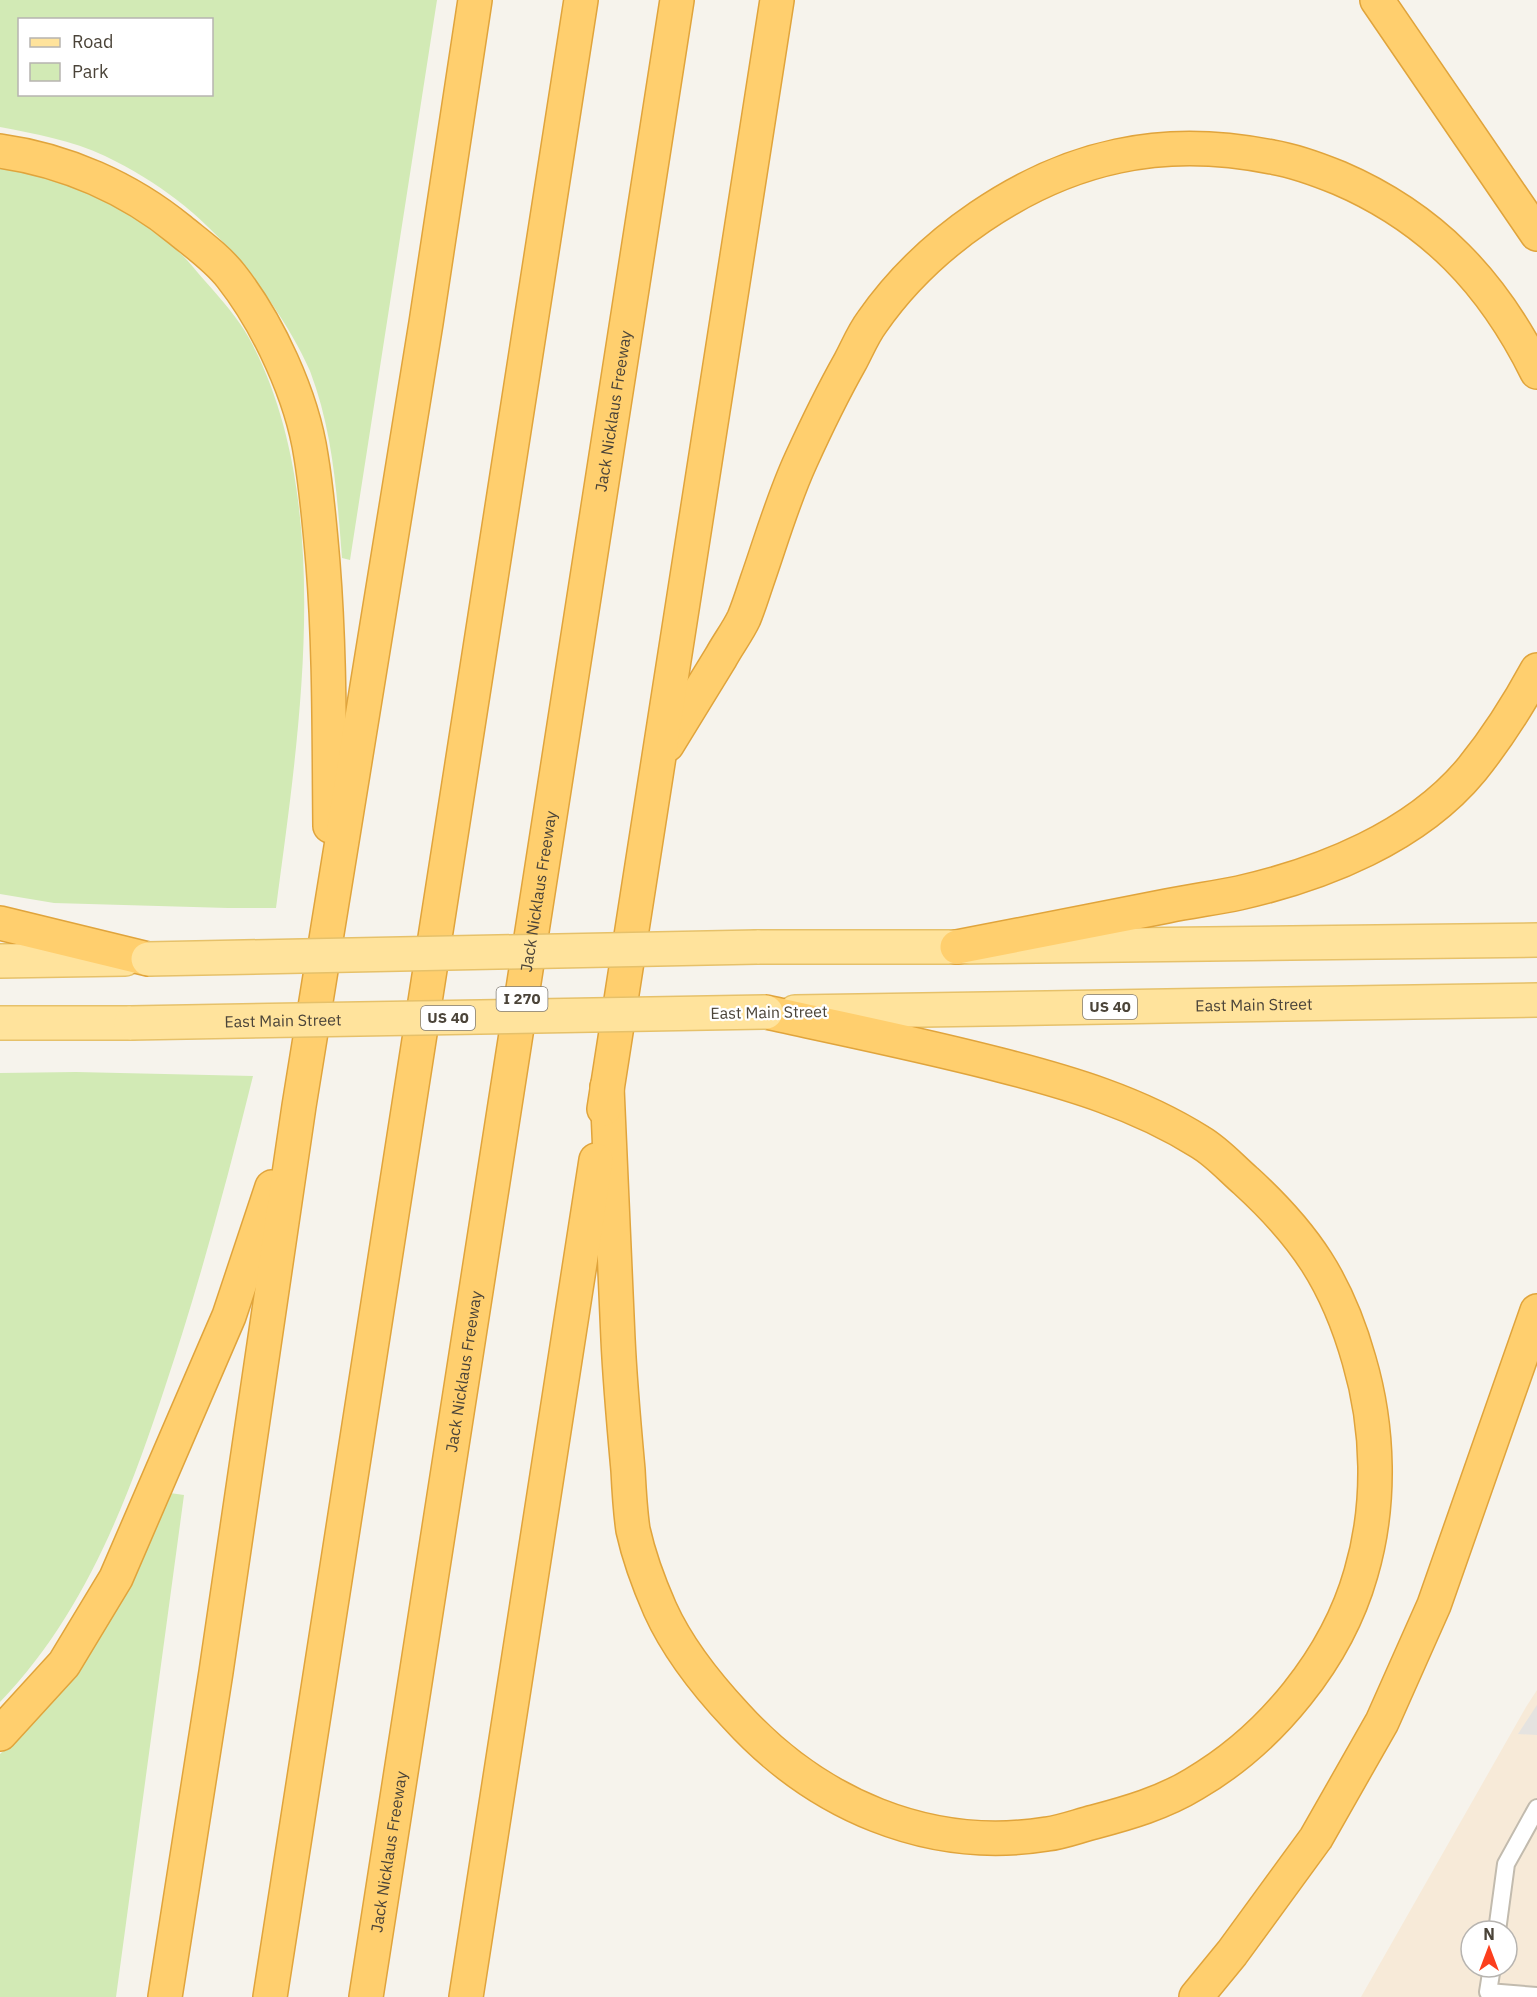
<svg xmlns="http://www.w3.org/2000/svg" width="1537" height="1997" viewBox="0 0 1537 1997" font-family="'IBM Plex Sans',sans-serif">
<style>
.commercial{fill:#f7ead8;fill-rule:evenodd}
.green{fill:#d2eab5;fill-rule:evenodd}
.parking{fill:#e5e3e0}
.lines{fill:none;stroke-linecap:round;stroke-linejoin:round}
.service-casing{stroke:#c2bbae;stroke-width:20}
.primary-casing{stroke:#e6c16a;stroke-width:36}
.motorway-casing{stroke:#e0a43c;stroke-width:36}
.service{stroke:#fff;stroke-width:16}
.primary{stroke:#ffe39c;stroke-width:33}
.motorway{stroke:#ffcf6e;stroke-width:33}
.primary-bridge-casing{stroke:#e6c16a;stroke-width:36;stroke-linecap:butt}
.primary-bridge{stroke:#ffe39c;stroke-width:33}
.labels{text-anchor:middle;stroke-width:4.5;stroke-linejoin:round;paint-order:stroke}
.shield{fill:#fff;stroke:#817c74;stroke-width:1.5}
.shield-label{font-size:15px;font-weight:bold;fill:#4b4439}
.street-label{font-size:16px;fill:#4b4439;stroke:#fff}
</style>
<rect width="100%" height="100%" fill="#f6f3ec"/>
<path class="commercial" d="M1537,1690V1997H1361L1526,1707ZM1471,1931H1507V1967H1471Z"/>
<g class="green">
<path d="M0,0H437L350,560L342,558C337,495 333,431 310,371C300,348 286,325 272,304C227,238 178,191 105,156C72,140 35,134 0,127ZM20,20H212V94H20Z"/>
<path d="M0,167C15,171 30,173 44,177C86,188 147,221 178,251C188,260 196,271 205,281C221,299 238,318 249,338C337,501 299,732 276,908H228L54,903L0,894Z"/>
<path d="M76,1072L253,1076C227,1181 199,1285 165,1387C128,1500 84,1615 0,1702V1073Z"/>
<path d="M170,1493L184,1495L116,1997H0V1754L43,1713L86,1659Z"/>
</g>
<path class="parking" d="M1537,1705V1735L1518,1734Z"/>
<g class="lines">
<g class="service-casing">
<g id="service">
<path d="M1497,1931L1506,1864L1537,1808"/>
<path d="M1492,1967L1488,1992L1537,1996"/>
</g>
</g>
<g class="primary-casing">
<g id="primary">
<path d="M757,947H957L1537,940"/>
<path d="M0,961L125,959"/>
<path id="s1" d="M795,1012L1537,1000"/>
<path d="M0,1023H131"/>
</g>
</g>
<g class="motorway-casing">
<g id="motorway">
<path d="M1377,0L1537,234"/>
<path d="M0,151C65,160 129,188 180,230C197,244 217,258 231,276C268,323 302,396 311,456C317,492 320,528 323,564C330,651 329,739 330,826"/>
<path d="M667,745C685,716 703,686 721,657C728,644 738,631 744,618C749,606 753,593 757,581C771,541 783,499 801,460C816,427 832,394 850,362C857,349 863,334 872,322C927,243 1023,176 1118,156C1168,145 1222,147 1272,157C1296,161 1317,169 1339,178C1432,218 1493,283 1537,372"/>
<path d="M0,923L148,959"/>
<path d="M957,947C1027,934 1097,920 1167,906C1191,901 1215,898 1239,893C1323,874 1416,837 1472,769C1497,738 1518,705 1537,670"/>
<path d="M607,1087C611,1171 615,1255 618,1339C620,1383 624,1426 628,1470C629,1490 630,1510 633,1530C639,1557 649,1584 660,1609C678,1649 706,1684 736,1716C816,1804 928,1853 1047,1834C1063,1832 1078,1826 1094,1822C1128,1813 1163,1803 1194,1784C1271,1739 1337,1658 1361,1573C1381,1505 1379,1428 1359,1360C1337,1282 1305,1235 1246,1181C1231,1168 1217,1152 1200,1142C1138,1103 1070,1083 1000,1065C923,1045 844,1029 766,1012"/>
<path d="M604,1109L777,0"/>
<path d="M0,1734L64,1664L116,1578L229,1316L272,1187"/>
<path d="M165,1997L216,1672L299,1106L426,323L475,0"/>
<path d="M270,1997L581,0"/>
<path id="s2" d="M366,1997L677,0"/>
<path d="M466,1997L596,1160"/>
<path d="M1196,1997L1232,1953L1316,1838L1382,1722L1434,1605L1537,1311"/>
</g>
</g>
<use href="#service" class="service"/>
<use href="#primary" class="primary"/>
<use href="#motorway" class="motorway"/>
<g class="primary-bridge-casing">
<g id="primary-bridge">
<path d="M148,959L757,947"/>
<path id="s3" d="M131,1023L766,1012"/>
</g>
</g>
<use href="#primary-bridge" class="primary-bridge"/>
</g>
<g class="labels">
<g class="shield">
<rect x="496.5" y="987" width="51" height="24" rx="4.5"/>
<rect x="1083" y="995" width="54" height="24" rx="4.5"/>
<rect x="421" y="1006" width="54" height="24" rx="4.5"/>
</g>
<g class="shield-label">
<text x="522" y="1004">I 270</text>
<text x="1110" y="1012">US 40</text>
<text x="448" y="1023">US 40</text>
</g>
<g class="street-label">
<text dy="6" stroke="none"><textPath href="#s2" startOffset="1605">Jack Nicklaus Freeway</textPath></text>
<text dy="6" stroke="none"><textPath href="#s2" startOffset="1119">Jack Nicklaus Freeway</textPath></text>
<text dy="6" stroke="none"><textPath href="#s1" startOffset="459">East Main Street</textPath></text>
<text transform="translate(769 1012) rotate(-1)" y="6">East Main Street</text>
<text dy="6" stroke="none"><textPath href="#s3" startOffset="152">East Main Street</textPath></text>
<text dy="6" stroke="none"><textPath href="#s2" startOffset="633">Jack Nicklaus Freeway</textPath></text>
<text dy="6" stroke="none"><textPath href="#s2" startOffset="147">Jack Nicklaus Freeway</textPath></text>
</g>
</g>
<rect x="18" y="18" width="195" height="78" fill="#ffffff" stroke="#b7b4b0" stroke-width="1.5"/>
<rect x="30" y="38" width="30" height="9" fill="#ffe39c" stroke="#b7b4b0" stroke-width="1.5"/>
<text x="72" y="48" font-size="18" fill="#4b4439">Road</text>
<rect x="30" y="63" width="30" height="18" fill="#d2eab5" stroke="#b7b4b0" stroke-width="1.5"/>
<text x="72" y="78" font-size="18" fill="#4b4439">Park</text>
<g transform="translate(1489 1949)"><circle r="28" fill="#ffffff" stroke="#b7b4b0" stroke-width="1.5"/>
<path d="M0-4.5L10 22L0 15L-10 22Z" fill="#fc3f1d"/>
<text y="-9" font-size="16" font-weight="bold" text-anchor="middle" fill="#4b4439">N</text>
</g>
</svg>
